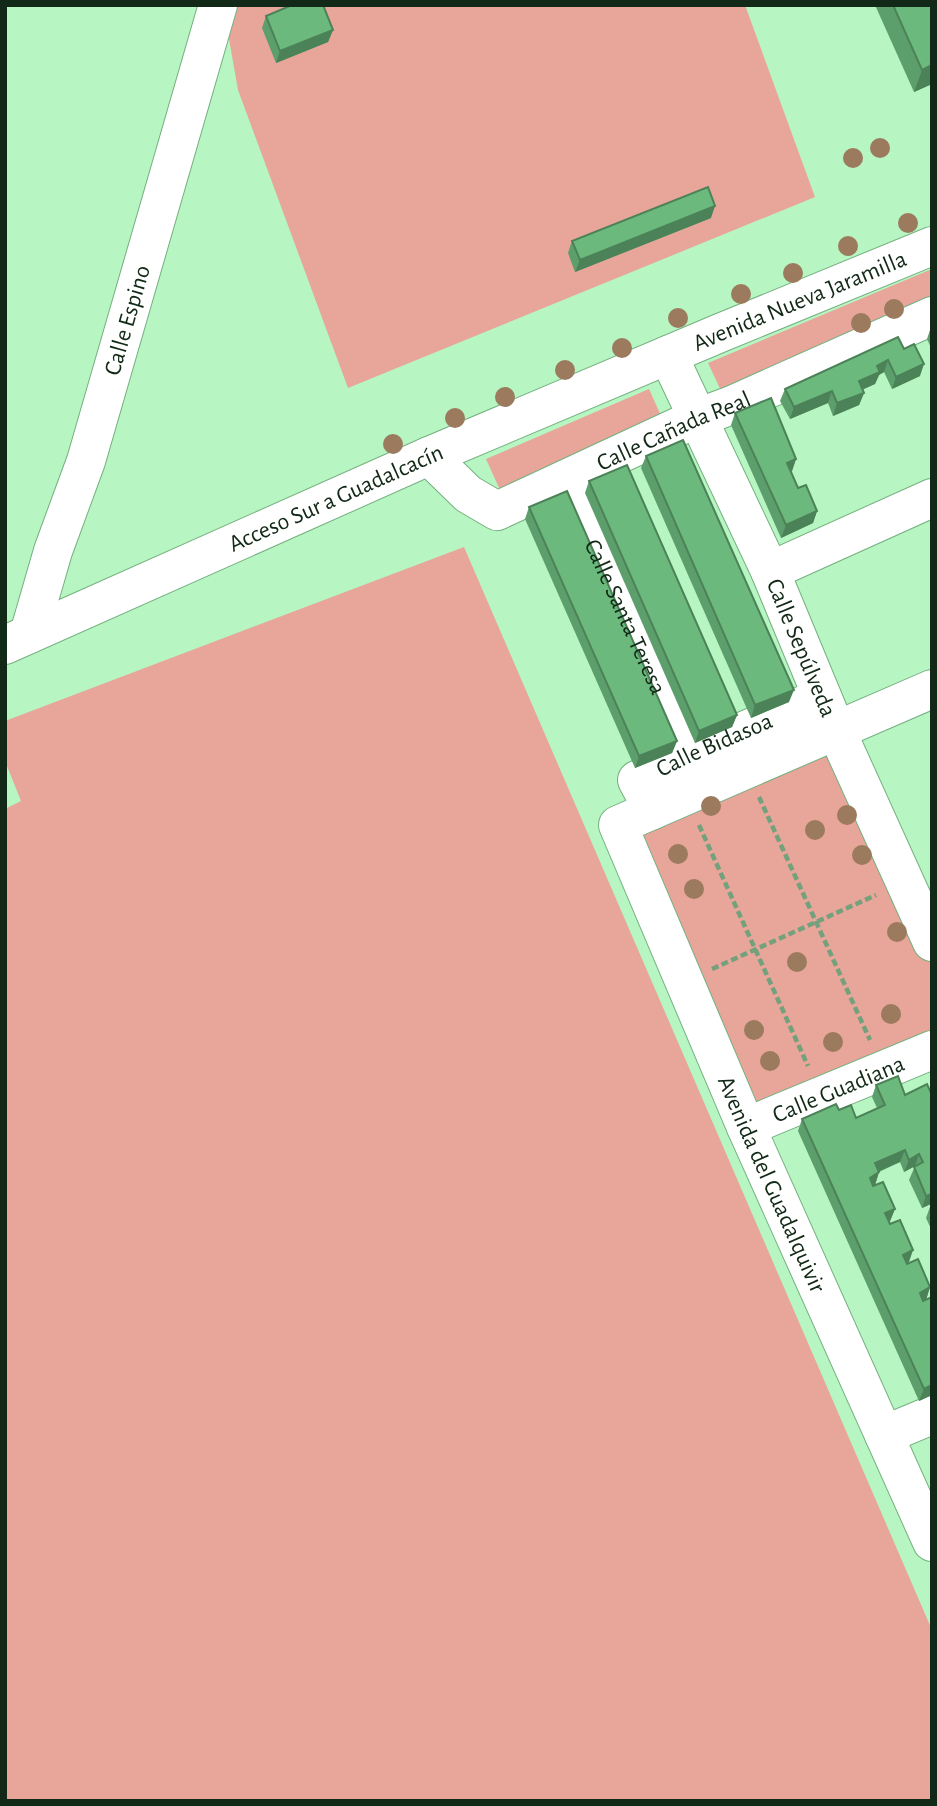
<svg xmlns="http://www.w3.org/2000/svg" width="937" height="1806" viewBox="0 0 937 1806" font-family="'Alegreya Sans',sans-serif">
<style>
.green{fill:#e8a59a}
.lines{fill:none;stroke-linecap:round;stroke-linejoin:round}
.minor-casing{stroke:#75b080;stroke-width:40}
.path{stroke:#72a17b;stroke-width:4.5;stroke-dasharray:7 3.5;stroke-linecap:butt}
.minor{stroke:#fff;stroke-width:38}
.tree{fill:#9b7a5e}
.wall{fill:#5d9f6c}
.shaded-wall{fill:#4c8258}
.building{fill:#6cb97d;stroke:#4c8258;stroke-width:2}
.labels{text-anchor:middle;stroke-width:5;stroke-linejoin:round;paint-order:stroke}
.street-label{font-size:24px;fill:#112916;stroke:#b7f5c2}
</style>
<rect width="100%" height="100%" fill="#b7f5c2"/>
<g class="green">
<path d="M223,5H745L815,197L348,388L238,90Z"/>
<path d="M932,269V303L723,395L708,363Z"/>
<path d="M649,389L662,418L500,490L486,459Z"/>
<path d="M464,547L932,1630V1801H5V809L21,801L5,761V721Z"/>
<path d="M836,730L932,942V1050L746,1127L618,825Z"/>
</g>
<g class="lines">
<g class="minor-casing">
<g id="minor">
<path id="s1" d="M668,355L770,571L836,730L932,942"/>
<path id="s2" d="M429,456L468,494L497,511L697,418L732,405L932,316"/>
<path id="s3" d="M564,480L688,755"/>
<path d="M770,571L932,498"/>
<path id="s4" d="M29,634L53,551L86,461L218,5"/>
<path id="s5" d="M5,645L429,456L720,333L932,246"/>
<path id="s6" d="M932,689L618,825L746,1127L932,1542"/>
<path id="s7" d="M653,810L637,780L688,755L822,697"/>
<path id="s8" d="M746,1127L932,1050"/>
<path d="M884,1435L932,1415"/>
</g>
</g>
<g class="path">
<path d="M759,797L870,1040"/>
<path d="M699,825L808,1066"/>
<path d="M712,969L876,895"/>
</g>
<use href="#minor" class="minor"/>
</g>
<g class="tree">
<circle cx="880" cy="148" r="10"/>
<circle cx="853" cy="158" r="10"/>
<circle cx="908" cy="223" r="10"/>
<circle cx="848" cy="246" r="10"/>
<circle cx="793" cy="273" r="10"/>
<circle cx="741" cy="294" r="10"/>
<circle cx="894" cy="309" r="10"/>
<circle cx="678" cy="318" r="10"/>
<circle cx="861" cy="323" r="10"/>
<circle cx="622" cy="348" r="10"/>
<circle cx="565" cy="370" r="10"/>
<circle cx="505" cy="397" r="10"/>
<circle cx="455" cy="418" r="10"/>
<circle cx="393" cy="444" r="10"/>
<circle cx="711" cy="806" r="10"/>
<circle cx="847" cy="815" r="10"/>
<circle cx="815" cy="830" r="10"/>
<circle cx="678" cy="854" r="10"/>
<circle cx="862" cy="855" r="10"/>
<circle cx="694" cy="889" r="10"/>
<circle cx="897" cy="932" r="10"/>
<circle cx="797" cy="962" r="10"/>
<circle cx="891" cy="1014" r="10"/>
<circle cx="754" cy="1030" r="10"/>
<circle cx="833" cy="1042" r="10"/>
<circle cx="770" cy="1061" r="10"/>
</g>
<g class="wall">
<path d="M875,5H932V84L914,92Z"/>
<path d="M266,16L333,30L328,42L276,63L262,28Z"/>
<path d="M711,218L575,272L568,253L572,241Z"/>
<path d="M931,327H932V350L927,339Z"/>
<path d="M904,349L920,376L892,389L884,372L879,375L875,384L862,390L864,393L859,405L833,416L828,403L790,419L780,401L785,389Z"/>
<path d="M735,413L796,459L792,471H791L798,488L817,511L813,523L781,538L731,425Z"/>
<path d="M646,456L789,702L751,718L641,468Z"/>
<path d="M589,481L737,715L732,727L695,743L585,493Z"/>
<path d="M529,507L677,741L672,753L635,768L525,519Z"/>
<path d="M876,1085L905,1095H932V1231L926,1218L931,1204L922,1208L909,1180L915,1166L904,1172L900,1162L879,1172L875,1185H873L895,1209L890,1221L889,1222L909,1262L907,1263L930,1287L926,1300L932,1297V1395L919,1401L798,1131L802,1119L839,1110L856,1118L877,1108L872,1097Z"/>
</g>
<g class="shaded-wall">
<path d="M333,30L328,42L276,63L280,51Z"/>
<path d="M932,65V84L914,92L922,70Z"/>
<path d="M715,206L711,218L575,272L580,260Z"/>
<path d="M888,360L884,372L879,375L875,384L854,393L859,381L877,366Z"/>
<path d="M924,364L920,376L892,389L896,377Z"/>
<path d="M832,391L828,403L790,419L794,407Z"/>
<path d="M864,393L859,405L833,416L837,403Z"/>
<path d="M796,459L792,471L782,475L787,463Z"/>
<path d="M817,511L813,523L781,538L786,525Z"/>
<path d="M794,690L789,702L751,718L755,705Z"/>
<path d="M737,715L732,727L695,743L699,731Z"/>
<path d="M677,741L672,753L635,768L639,756Z"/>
<path d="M905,1150L900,1162L870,1175L875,1163Z"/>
<path d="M919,1154L915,1166L904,1172L909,1160Z"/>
<path d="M879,1172L875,1185L865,1190L870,1178Z"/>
<path d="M932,1194L931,1204L922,1208L926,1196Z"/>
<path d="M895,1209L890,1221L880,1225L885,1213Z"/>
<path d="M913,1250L909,1262L899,1267L903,1255Z"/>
<path d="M930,1287L926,1300L916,1305L920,1293Z"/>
<path d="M932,1385V1395L919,1401L924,1389Z"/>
</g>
<g class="building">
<path d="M292,5H323L333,30L280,51L266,16Z"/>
<path d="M893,5H932V65L922,70Z"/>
<path d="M708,187L715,206L580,260L572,241Z"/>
<path d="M898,337L904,349L914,344L924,364L896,377L888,360L877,366L880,372L859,381L864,393L837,403L832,391L794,407L785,389Z"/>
<path d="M771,398L796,459L787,463L798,488L806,485L817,511L786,525L735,413Z"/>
<path d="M683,440L794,690L755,705L646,456Z"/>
<path d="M627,465L737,715L699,731L589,481Z"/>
<path d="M567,491L677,741L639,756L529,507Z"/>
<path d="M898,1076L905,1095L927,1084L932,1095V1194L926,1196L914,1167L923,1162L919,1154L909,1160L905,1150L875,1163L879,1172L870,1178L873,1186L883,1182L895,1209L885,1213L890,1224L900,1220L913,1250L903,1255L907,1264L918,1259L930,1287L920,1293L923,1301L932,1297V1385L924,1389L802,1119L836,1104L839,1110L851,1105L856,1118L885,1105L876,1085Z"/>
</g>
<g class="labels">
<g class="street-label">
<text dy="8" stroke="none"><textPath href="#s5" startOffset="866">Avenida Nueva Jaramilla</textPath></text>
<text dy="8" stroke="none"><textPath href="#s4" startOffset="329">Calle Espino</textPath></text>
<text dy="8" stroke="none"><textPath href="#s2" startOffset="282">Calle Cañada Real</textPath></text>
<text dy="8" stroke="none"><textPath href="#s5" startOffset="362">Acceso Sur a Guadalcacín</textPath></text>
<text dy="8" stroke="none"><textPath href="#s3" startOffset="150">Calle Santa Teresa</textPath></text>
<text dy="8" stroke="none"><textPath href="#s1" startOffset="322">Calle Sepúlveda</textPath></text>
<text dy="8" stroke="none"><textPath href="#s7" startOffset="119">Calle Bidasoa</textPath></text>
<text dy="8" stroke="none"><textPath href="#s8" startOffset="100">Calle Guadiana</textPath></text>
<text dy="8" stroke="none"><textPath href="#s6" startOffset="733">Avenida del Guadalquivir</textPath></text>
</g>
</g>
<rect width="937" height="1806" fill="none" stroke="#112916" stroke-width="14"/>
</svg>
